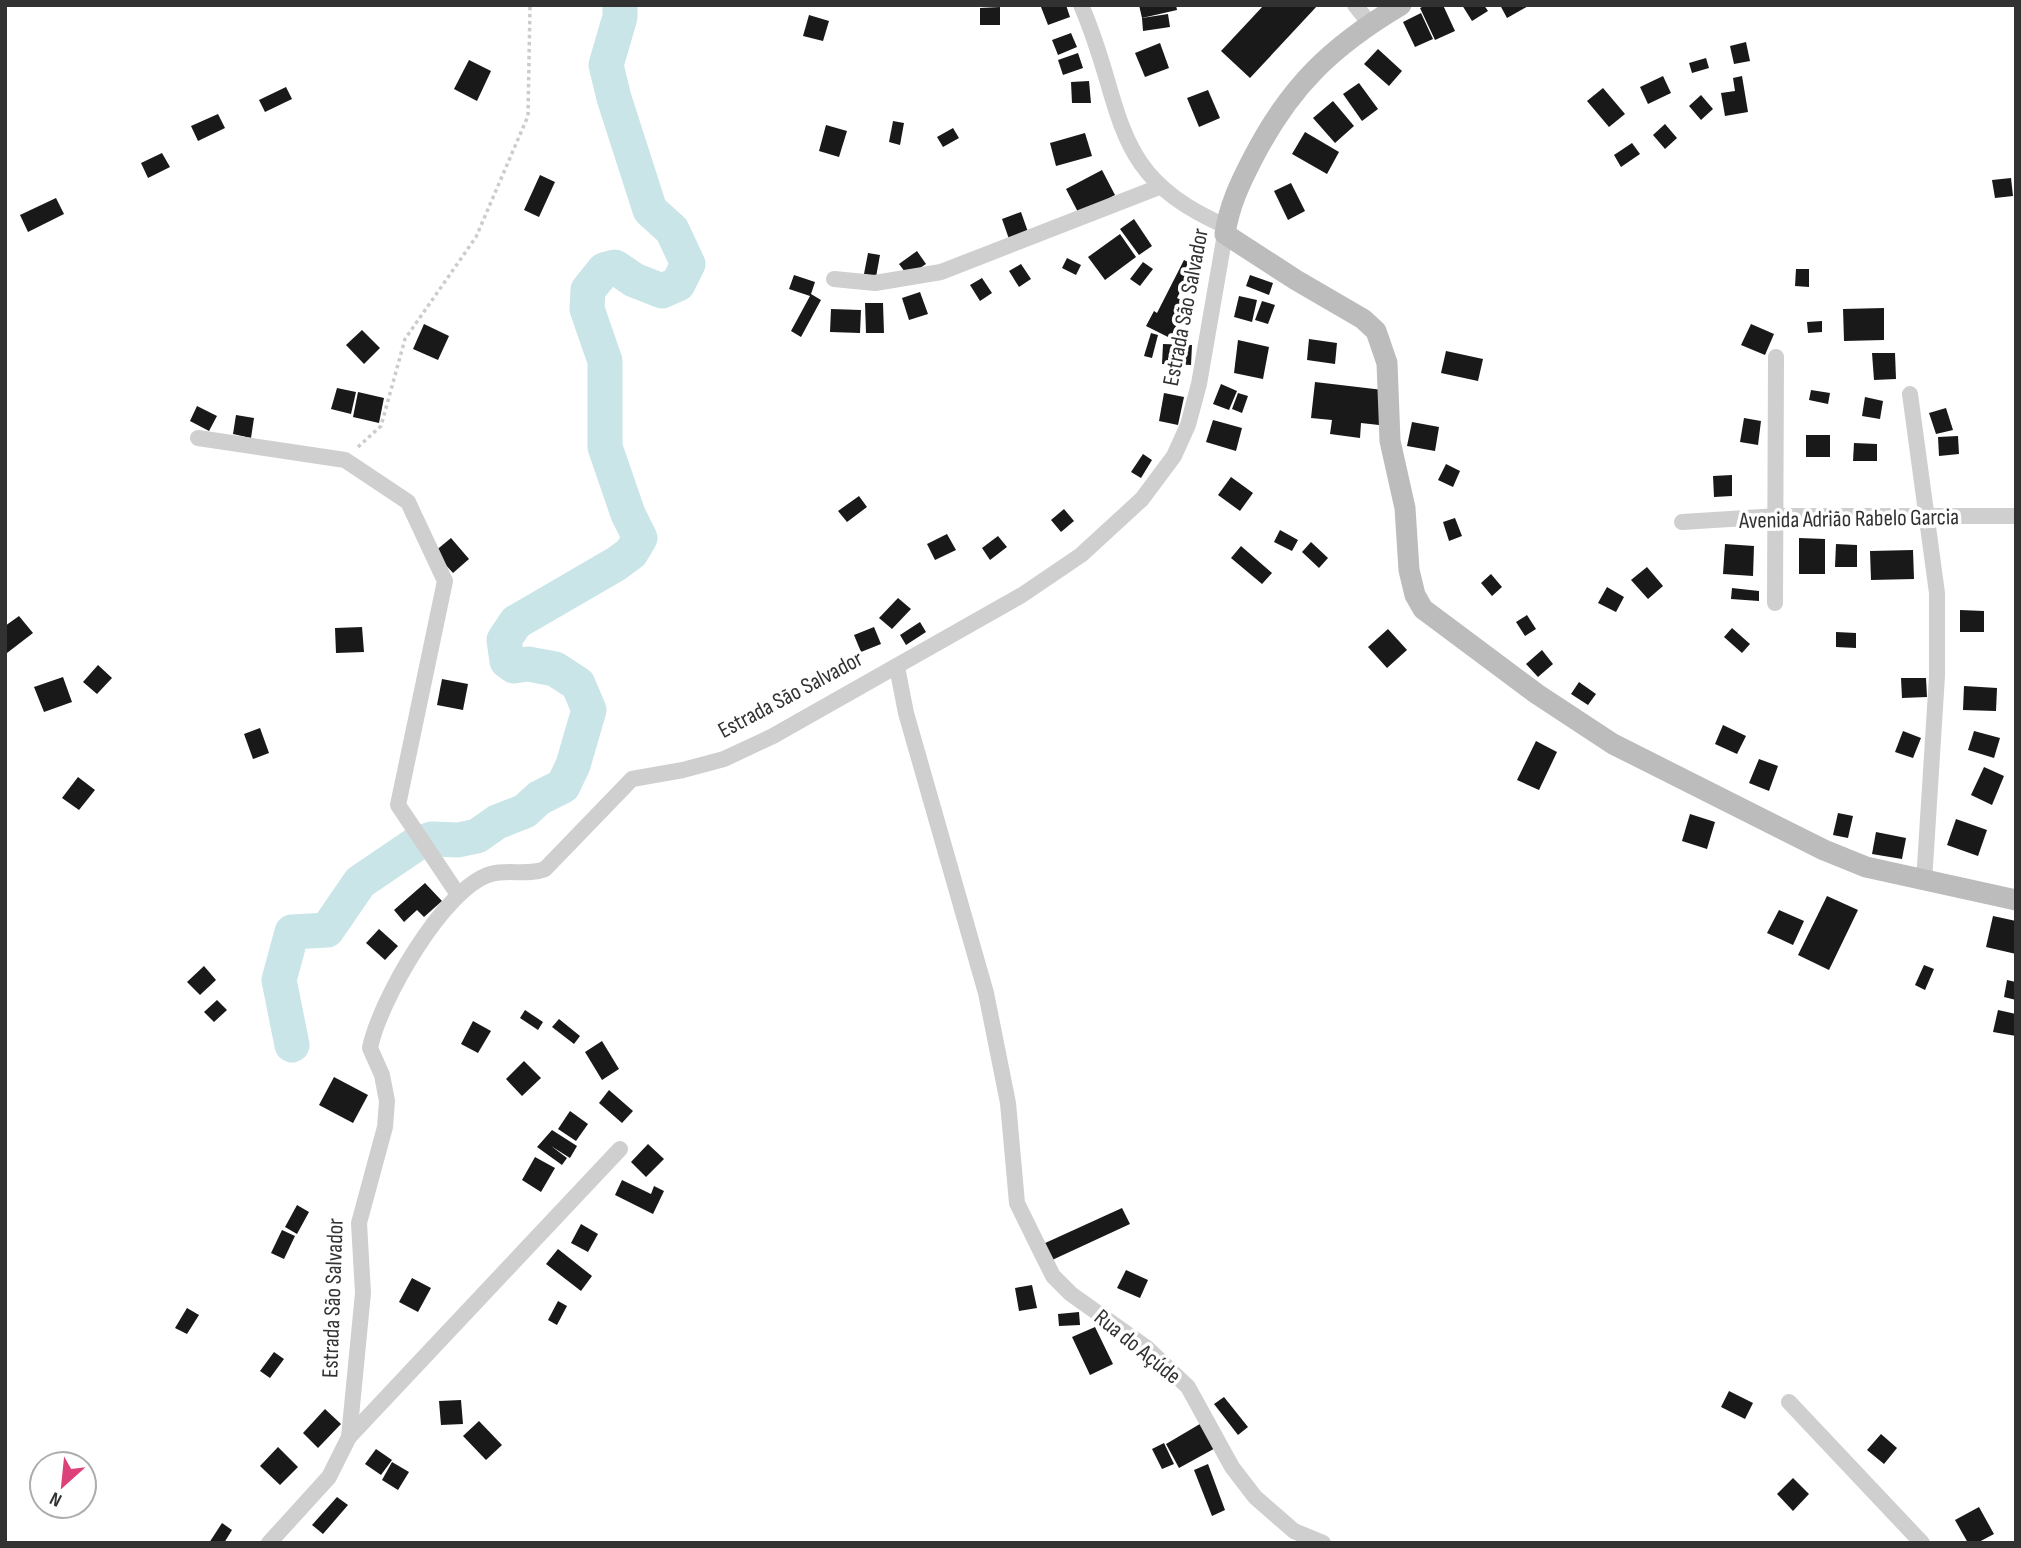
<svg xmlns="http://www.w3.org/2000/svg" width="2021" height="1548" viewBox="0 0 2021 1548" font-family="'Sofia Sans Condensed',sans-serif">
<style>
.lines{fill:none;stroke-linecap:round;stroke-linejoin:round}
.river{stroke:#c9e5e8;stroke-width:35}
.building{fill:#191919}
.path{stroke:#ccc;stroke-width:3.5;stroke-dasharray:3.5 3.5;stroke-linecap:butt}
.street{stroke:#cfcfcf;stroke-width:16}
.secondary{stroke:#bcbcbc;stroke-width:21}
.labels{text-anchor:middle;stroke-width:7;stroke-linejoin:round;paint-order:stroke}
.street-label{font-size:23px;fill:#323232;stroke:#fff}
</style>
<rect width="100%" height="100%" fill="#fff"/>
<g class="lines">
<path class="river" d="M292,1045L279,980L292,932L327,930L360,882L416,844L432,839L458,840L477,836L497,822L525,811L539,798L563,786L573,765L589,710L578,684L555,669L528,664L514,666L507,661L504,640L516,622L616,564L631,553L640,538L628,514L605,447V361L587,309L588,290L604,270L615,267L634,280L662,291L678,284L688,264L672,230L650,210L614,98L606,65L620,17V5"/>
</g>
<g class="building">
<path d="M1066,5L1070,17L1048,25L1041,7Z"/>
<path d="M1139,5H1176L1177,10L1142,18Z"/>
<path d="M1264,5H1318L1250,78L1221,51Z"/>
<path d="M1426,5H1443L1455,31L1435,40L1420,8Z"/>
<path d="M1462,5H1484L1488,11L1472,21Z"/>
<path d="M1500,5H1530L1507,18Z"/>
<path d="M1000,7V25H980V8Z"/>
<path d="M1421,13L1433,39L1415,47L1403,22Z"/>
<path d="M1168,14L1170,27L1143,31L1142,18Z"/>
<path d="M809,15L829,21L823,41L803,36Z"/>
<path d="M1071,33L1077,47L1058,55L1052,40Z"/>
<path d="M1746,42L1750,61L1734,64L1730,46Z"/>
<path d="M1160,43L1169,68L1145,77L1135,53Z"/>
<path d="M1378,49L1402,71L1389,86L1364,64Z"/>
<path d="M1078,53L1083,68L1063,75L1058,60Z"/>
<path d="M1706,58L1709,68L1692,73L1689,63Z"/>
<path d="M469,60L491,71L477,101L454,89Z"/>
<path d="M1663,76L1671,93L1648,104L1640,87Z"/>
<path d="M1742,76L1748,112L1725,116L1721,93L1735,91L1733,78Z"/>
<path d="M1089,81L1091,103H1072L1071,82Z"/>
<path d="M1359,83L1378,109L1362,121L1343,94Z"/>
<path d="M286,87L292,99L265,112L259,100Z"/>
<path d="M1603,88L1625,114L1609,127L1587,101Z"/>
<path d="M1208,90L1220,118L1199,127L1187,98Z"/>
<path d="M1701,95L1713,109L1701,120L1689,106Z"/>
<path d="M1333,101L1354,126L1335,143L1313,118Z"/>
<path d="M218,114L225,128L198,141L191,126Z"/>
<path d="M893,121L904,123L900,145L889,142Z"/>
<path d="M1665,124L1677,138L1665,149L1653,135Z"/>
<path d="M826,125L847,131L839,157L819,151Z"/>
<path d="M953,128L959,138L943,147L937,137Z"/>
<path d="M1305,132L1339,152L1327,174L1292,154Z"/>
<path d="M1085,133L1092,156L1056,166L1050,143Z"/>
<path d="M1632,143L1640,154L1621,167L1614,155Z"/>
<path d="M162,153L170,167L148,178L141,163Z"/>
<path d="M1102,170L1115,195L1079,214L1066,189Z"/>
<path d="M540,175L555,182L539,217L524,210Z"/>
<path d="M2011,178L2013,196L1995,198L1992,180Z"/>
<path d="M1291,183L1305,211L1288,220L1274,191Z"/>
<path d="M56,198L64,214L28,232L20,215Z"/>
<path d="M1021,212L1028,232L1009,239L1002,219Z"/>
<path d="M1134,219L1152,246L1139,255L1120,229Z"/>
<path d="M1120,234L1136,257L1105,280L1088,257Z"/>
<path d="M917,251L926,264L908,276L899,264Z"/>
<path d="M868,253L880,255L876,277L864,274Z"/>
<path d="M1067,258L1081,265L1076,275L1062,268Z"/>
<path d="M1184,260L1194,265L1177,298L1188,303L1170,338L1146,326L1154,311L1157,313Z"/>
<path d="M1143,262L1153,269L1140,286L1130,279Z"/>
<path d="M1021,264L1031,279L1019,287L1009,271Z"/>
<path d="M1796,269H1809V287L1795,286Z"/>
<path d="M794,275L815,282L811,294L821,300L801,337L791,331L810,296L789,289Z"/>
<path d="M1250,275L1273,283L1269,295L1246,286Z"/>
<path d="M982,278L992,293L980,301L970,285Z"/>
<path d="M920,292L928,314L909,320L902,298Z"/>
<path d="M1239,296L1257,300L1252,322L1234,317Z"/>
<path d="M1262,301L1275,305L1268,324L1255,320Z"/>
<path d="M865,303H883L884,333H866Z"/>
<path d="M1884,308V340L1844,341L1843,309Z"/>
<path d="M831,309L861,310L860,333L830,332Z"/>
<path d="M1822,321V332L1808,333L1807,322Z"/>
<path d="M424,324L449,336L438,360L413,349Z"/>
<path d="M1751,324L1774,334L1765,355L1741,345Z"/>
<path d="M362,330L380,348L364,364L346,345Z"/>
<path d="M1151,333L1158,335L1152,358L1144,356Z"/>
<path d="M1309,339L1337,343L1335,364L1307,360Z"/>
<path d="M1238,340L1269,347L1263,379L1234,373Z"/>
<path d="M1163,344L1192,345L1191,365L1162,364Z"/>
<path d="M1446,351L1483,359L1478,381L1441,373Z"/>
<path d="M1872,353H1895L1896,379L1874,380Z"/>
<path d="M1315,382L1383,390L1379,425L1361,423L1360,438L1330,434L1332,420L1311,418Z"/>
<path d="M1221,384L1237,391L1229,410L1213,404Z"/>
<path d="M337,388L356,392L351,414L331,409Z"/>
<path d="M1811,390L1830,393L1828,404L1809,400Z"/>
<path d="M358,392L384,398L379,423L353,417Z"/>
<path d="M1164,393L1184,397L1178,425L1159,421Z"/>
<path d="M1238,393L1248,396L1242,413L1232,409Z"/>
<path d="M1865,397L1883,401L1880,419L1862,416Z"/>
<path d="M197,406L217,416L209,431L190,421Z"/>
<path d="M1946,408L1953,430L1936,434L1929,413Z"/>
<path d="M236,415L254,418L251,438L233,434Z"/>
<path d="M1744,418L1761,421L1758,445L1740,442Z"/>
<path d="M1213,420L1242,428L1236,451L1206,442Z"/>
<path d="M1412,422L1439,427L1435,451L1407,446Z"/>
<rect x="1806" y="435" width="24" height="22"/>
<path d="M1958,436L1959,454L1939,456L1938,437Z"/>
<path d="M1854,443L1877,444V461H1853Z"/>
<path d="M1143,454L1152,460L1141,478L1131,472Z"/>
<path d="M1446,464L1460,471L1453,487L1438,480Z"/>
<path d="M1732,475V496L1714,497L1713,476Z"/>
<path d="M1231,477L1253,493L1240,511L1218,495Z"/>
<path d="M859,496L867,507L847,522L838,511Z"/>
<path d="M1064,509L1074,521L1061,532L1051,520Z"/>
<path d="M1455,518L1462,536L1449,541L1443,522Z"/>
<path d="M1280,530L1298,540L1292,551L1274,542Z"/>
<path d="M947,534L956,550L935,560L927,544Z"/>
<path d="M998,536L1007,547L990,560L982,548Z"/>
<path d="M451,538L469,559L453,573L434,552Z"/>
<path d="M1799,538L1825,539V574H1799Z"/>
<path d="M1311,542L1328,558L1319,568L1302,552Z"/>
<path d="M1725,544L1754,546L1753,576L1723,574Z"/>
<path d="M1836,544L1857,545V567H1835Z"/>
<path d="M1241,546L1272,573L1262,584L1231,558Z"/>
<path d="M1913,550L1914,579L1871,580L1870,551Z"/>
<path d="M1647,567L1663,586L1648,599L1631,580Z"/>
<path d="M1491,574L1502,587L1492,596L1481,583Z"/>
<path d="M1607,587L1624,597L1616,612L1598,603Z"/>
<path d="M1732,588L1759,591V601L1731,599Z"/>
<path d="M898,598L911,609L892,629L879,618Z"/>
<path d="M1960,610L1984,611V632H1960Z"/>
<path d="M1527,615L1536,629L1525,636L1516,622Z"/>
<path d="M19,616L33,633L7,653L5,626Z"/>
<path d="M920,622L926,632L906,645L900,635Z"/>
<path d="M362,627L364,652L336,653L335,628Z"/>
<path d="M874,627L881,644L861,652L854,635Z"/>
<path d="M1732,628L1750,644L1742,653L1724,637Z"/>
<path d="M1388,629L1407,650L1387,668L1368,647Z"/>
<path d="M1836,632L1856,633V648L1836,647Z"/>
<path d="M1542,650L1553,664L1538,677L1526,664Z"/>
<path d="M98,665L112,678L97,694L83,682Z"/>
<path d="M63,677L72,702L44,712L34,687Z"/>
<path d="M1901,678H1926L1927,697L1902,698Z"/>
<path d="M442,679L468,684L463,710L437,705Z"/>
<path d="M1579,682L1596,694L1588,705L1571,694Z"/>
<path d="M1964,686L1997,688L1996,711L1963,710Z"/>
<path d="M1723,725L1746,736L1737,754L1715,744Z"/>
<path d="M260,728L269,753L253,759L244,734Z"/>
<path d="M1903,731L1921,738L1913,758L1895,752Z"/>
<path d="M1974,731L2000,738L1994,758L1968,750Z"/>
<path d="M1536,741L1557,752L1539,790L1517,780Z"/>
<path d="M1759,759L1778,766L1769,791L1749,783Z"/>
<path d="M1984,767L2004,776L1992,805L1971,795Z"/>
<path d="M78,777L95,790L79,810L62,798Z"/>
<path d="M1838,813L1853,816L1848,838L1833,835Z"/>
<path d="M1690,814L1715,822L1707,849L1682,841Z"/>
<path d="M1956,819L1987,830L1978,856L1947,845Z"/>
<path d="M1876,832L1906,838L1902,859L1872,854Z"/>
<path d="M425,883L442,901L424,917L417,910L404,922L394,910Z"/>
<path d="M1827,896L1858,910L1829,970L1798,955Z"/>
<path d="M1779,910L1804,921L1793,945L1767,933Z"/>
<path d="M1993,916L2016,921V954L1986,947Z"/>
<path d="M379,929L398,946L385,960L366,943Z"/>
<path d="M1924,965L1934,969L1925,990L1915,985Z"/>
<path d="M204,966L216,980L200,995L187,982Z"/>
<path d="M2007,980L2016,982V1000L2004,997Z"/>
<path d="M217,1000L227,1010L214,1022L204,1012Z"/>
<path d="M525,1010L543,1022L538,1030L520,1018Z"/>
<path d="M1998,1010L2016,1014V1036L1993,1032Z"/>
<path d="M559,1019L580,1036L574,1044L552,1027Z"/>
<path d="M473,1021L491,1031L478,1053L461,1044Z"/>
<path d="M602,1041L619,1069L602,1080L585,1052Z"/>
<path d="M524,1061L541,1078L522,1096L506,1079Z"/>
<path d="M334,1077L368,1095L353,1123L319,1105Z"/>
<path d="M609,1090L633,1111L622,1123L599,1103Z"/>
<path d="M570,1111L588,1124L576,1141L558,1129Z"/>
<path d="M552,1130L577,1146L570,1158L551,1146L567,1158L562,1165L537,1147Z"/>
<path d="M648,1144L664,1159L646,1177L631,1162Z"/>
<path d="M535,1157L555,1168L541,1192L522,1180Z"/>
<path d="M622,1180L651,1194L654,1186L664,1191L653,1214L615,1195Z"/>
<path d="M297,1205L309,1212L297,1234L285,1227Z"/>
<path d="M1122,1208L1130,1224L1050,1261L1043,1244Z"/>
<path d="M581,1224L598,1234L588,1252L571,1243Z"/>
<path d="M282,1230L295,1236L284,1259L271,1253Z"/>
<path d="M558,1249L592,1276L581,1291L546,1264Z"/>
<path d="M1126,1270L1148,1280L1140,1298L1117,1288Z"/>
<path d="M412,1278L431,1288L418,1312L399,1302Z"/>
<path d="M1032,1285L1037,1308L1019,1311L1015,1288Z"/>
<path d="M558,1301L567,1306L557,1325L548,1320Z"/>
<path d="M187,1308L199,1315L187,1334L175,1328Z"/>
<path d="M1079,1312L1080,1325L1059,1326L1058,1314Z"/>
<path d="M1095,1327L1113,1364L1090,1375L1072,1337Z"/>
<path d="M274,1352L284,1359L270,1378L260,1371Z"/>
<path d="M1729,1391L1753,1403L1745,1419L1721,1407Z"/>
<path d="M1224,1397L1248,1427L1238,1435L1214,1404Z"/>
<path d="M461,1400L463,1424L441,1425L439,1401Z"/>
<path d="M325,1409L341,1424L318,1448L303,1433Z"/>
<path d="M479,1421L502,1445L486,1460L463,1436Z"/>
<path d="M1205,1421L1219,1446L1179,1468L1166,1444Z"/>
<path d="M1881,1434L1897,1448L1884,1464L1867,1450Z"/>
<path d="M1164,1443L1174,1464L1162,1469L1152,1449Z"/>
<path d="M278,1447L298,1467L280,1485L260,1466Z"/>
<path d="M376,1449L392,1460L381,1475L365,1464Z"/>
<path d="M392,1462L409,1472L398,1490L382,1480Z"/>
<path d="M1208,1464L1225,1510L1212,1516L1194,1470Z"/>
<path d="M1793,1478L1809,1494L1793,1511L1777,1494Z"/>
<path d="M337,1497L348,1505L323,1534L312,1525Z"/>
<path d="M1979,1507L1994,1534L1977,1543H1968L1955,1520Z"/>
<path d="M222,1523L232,1530L224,1543H209Z"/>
</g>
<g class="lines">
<path class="path" d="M358,447L381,426L405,339L476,237L528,116L530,5"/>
<g class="street">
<path d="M1081,5C1126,107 1106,176 1226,226"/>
<path d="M1355,5L1370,24"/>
<path d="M834,279L875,283L941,272L1159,187"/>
<path d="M1910,394L1937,593V676L1924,882"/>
<path d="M198,438L345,460L408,502L445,581L398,805L457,893"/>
<path d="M1682,522L1778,516H2016"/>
<path d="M1775,603L1776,357"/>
<path d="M897,667L906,713L986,993L1008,1103L1017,1203L1042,1254L1053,1276L1071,1294L1147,1348L1188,1387L1232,1467L1255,1497L1294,1531L1323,1543"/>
<path d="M1789,1402L1922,1543"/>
<path d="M349,1437L620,1149"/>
<path d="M269,1543L329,1477L349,1437L363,1293L359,1223L385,1127L387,1101L382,1075L370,1048C379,1002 444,887 491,874C508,869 528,876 545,869L632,779L683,770L724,759L773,736L1022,595L1081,555L1142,499L1174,456L1188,425L1199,384L1225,234"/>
</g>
<path class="secondary" d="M1401,5C1332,46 1290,86 1253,158C1240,183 1229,206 1225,234L1296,280L1363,319L1376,331L1387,363L1390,441L1405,508L1409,570L1415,595L1423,609L1537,694L1613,744L1824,850L1866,867L2016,900"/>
</g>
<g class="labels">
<g class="street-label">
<text transform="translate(1185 307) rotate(-79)" y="8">Estrada São Salvador</text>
<text transform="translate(1849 518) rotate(-1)" y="8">Avenida Adrião Rabelo Garcia</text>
<text transform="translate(790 694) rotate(-28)" y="8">Estrada São Salvador</text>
<text transform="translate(332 1298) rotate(-88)" y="8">Estrada São Salvador</text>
<text transform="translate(1138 1346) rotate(39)" y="8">Rua do Açúde</text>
</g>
</g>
<rect width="2021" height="1548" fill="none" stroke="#323232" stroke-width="14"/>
<g transform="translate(63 1485) rotate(207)"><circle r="33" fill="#ffffff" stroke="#adadad" stroke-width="2"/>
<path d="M0-5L12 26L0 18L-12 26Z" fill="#dc4179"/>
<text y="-10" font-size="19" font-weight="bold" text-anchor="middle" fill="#323232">N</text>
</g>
</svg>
